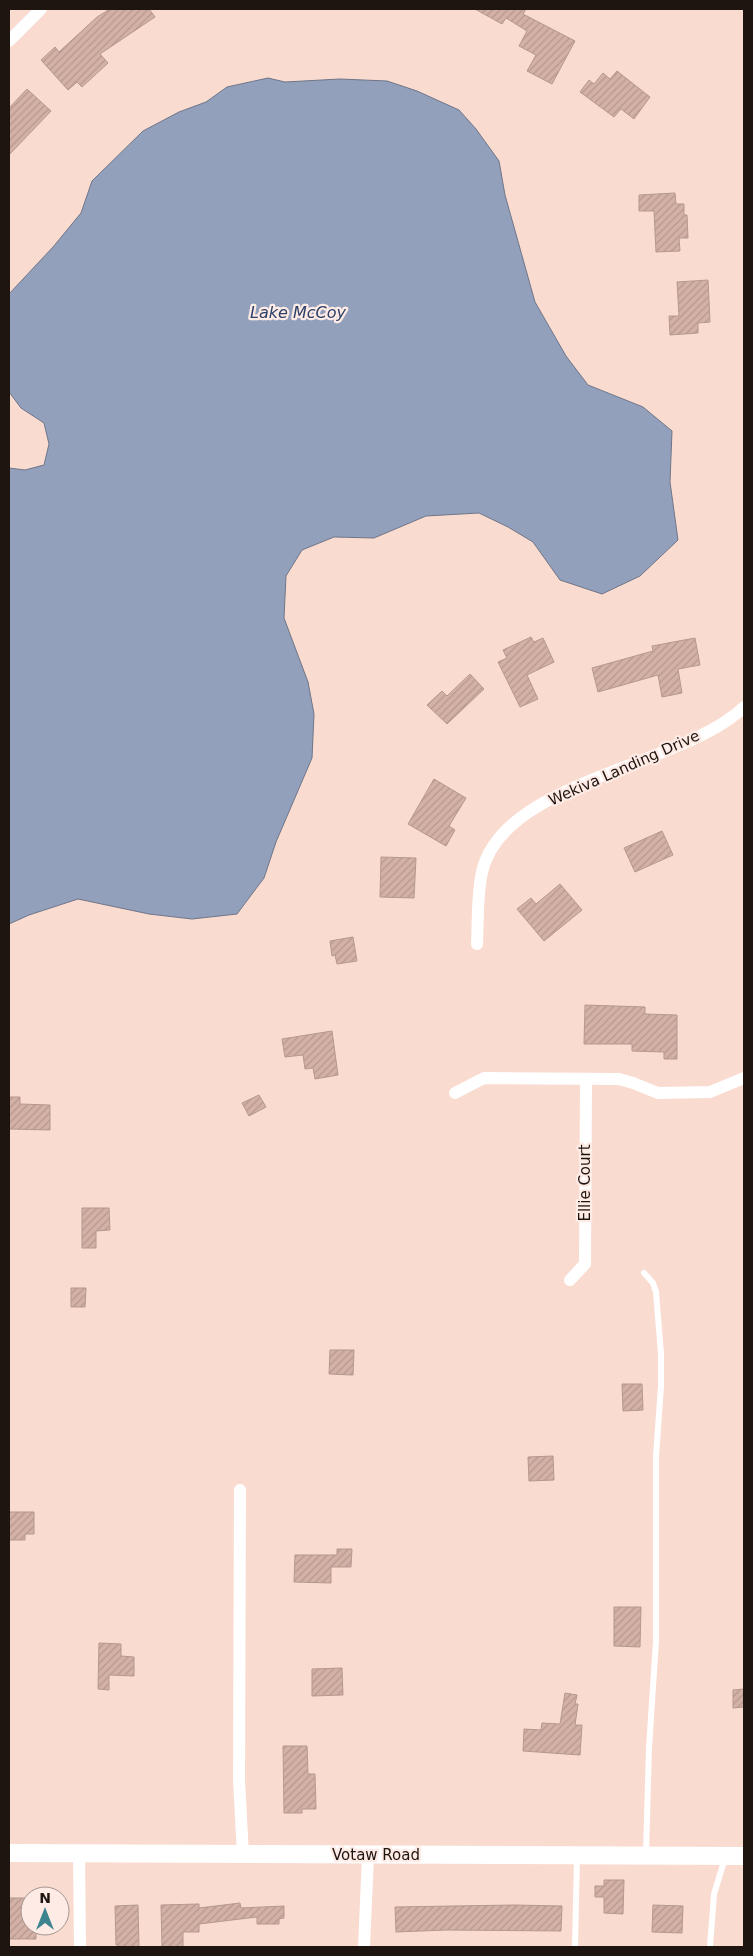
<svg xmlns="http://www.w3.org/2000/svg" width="753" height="1956" viewBox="0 0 753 1956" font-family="'DejaVu Sans',sans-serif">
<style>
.water{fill:#92a0bc;stroke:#6f7688}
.building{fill:url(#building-hatch);stroke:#b5988e}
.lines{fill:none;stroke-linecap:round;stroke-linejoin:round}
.lane{stroke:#fff;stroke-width:6}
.street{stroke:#fff;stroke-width:12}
.secondary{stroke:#fff;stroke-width:18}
.labels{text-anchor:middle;stroke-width:4.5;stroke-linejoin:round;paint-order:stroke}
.street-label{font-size:15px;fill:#1e1410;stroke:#feebe5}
.water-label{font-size:16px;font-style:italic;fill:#2c4068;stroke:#feebe5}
</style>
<defs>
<pattern id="building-hatch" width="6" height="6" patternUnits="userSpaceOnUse" patternTransform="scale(1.25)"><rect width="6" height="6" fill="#d4b1a6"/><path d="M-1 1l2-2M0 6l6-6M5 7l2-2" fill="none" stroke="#b6978e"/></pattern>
</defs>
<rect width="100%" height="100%" fill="#fadbd0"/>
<path class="water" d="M268,78L285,82L340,79L387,81L417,91L459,110L476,129L499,161L505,195L535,302L566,356L588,385L643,407L672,431L670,482L678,540L640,576L602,594L560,580L533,542L508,527L479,513L426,516L374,538L334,537L302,550L286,576L284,618L308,682L314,714L312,758L276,842L264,878L237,914L192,919L149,914L78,899L29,915L9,924V468L25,470L44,465L49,444L44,423L21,408L9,392V294L53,247L81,213L92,181L143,131L179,112L206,102L227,87Z"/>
<g class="building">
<path d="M110,9H149L155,17L100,54L108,63L82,87L77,82L68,90L41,60L55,47L59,52L97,17Z"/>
<path d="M475,9H526L523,14L575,41L552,84L527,71L536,55L519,46L527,31L506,18L502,24Z"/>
<path d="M617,71L650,97L634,119L621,109L614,117L580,92L589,80L594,84L603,73L610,79Z"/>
<path d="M27,89L51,111L9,155V108Z"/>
<path d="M675,193L676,204H684V215H687L688,238H679L680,251L656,252L654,211H639V195Z"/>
<path d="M708,280L710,322L698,323V333L670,335L669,316H679L677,282Z"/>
<path d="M531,637L534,642L543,638L554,662L527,675L538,699L520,707L498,662L507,658L503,650Z"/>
<path d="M695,638L700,665L678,669L682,693L662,697L658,675L598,692L592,668L653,651L652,646Z"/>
<path d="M470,674L484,689L447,724L427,705L442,691L447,696Z"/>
<path d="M434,779L466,798L449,826L455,830L446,846L408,824Z"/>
<path d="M662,831L673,855L635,872L624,848Z"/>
<path d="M381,857L416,858L414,898L380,897Z"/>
<path d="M560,884L582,910L544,941L517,909L531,898L536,904Z"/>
<path d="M353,937L357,961L337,964L335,955L332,956L330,941Z"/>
<path d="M585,1005L645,1007V1014L677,1015V1059H664V1052L632,1051V1044H584Z"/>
<path d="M332,1031L338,1075L315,1079L313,1068L305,1069L303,1055L285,1057L282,1039Z"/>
<path d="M259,1095L266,1107L249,1116L242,1103Z"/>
<path d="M9,1097H20V1104L50,1105V1130L9,1129Z"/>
<path d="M82,1208H109L110,1230L96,1231V1248H82Z"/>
<path d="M71,1288H86L85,1307H71Z"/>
<path d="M330,1350H354L353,1375L329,1374Z"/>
<path d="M622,1384H642L643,1410L623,1411Z"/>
<path d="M553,1456L554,1480L529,1481L528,1457Z"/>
<path d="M9,1512H34V1534H25V1540H9Z"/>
<path d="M337,1549H352L351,1567H331V1583L294,1582L295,1555H337Z"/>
<path d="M614,1607H641L640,1647L614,1646Z"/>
<path d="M99,1643L121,1644V1656L134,1657V1676L109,1675V1690L98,1689Z"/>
<path d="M342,1668L343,1695L312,1696V1669Z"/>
<path d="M744,1689V1707L733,1708V1690Z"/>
<path d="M565,1693L577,1695L575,1704H578L575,1725H582L580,1755L523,1751L524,1729L541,1730L542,1723L560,1724Z"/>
<path d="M283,1746H307L308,1774H315L316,1809H302V1813H284Z"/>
<path d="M604,1880H624L623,1914L604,1913V1897H595V1886H604Z"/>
<path d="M9,1898H30V1926H36V1939H9Z"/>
<path d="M240,1903L241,1908L284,1906V1918L279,1919V1924H257V1917L199,1924V1932H183V1947H162L161,1905L199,1904V1908Z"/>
<path d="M138,1905L139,1947H118V1945H116L115,1906Z"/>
<path d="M514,1905L562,1906L561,1931L447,1930L396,1932L395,1907Z"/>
<path d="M653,1905L683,1906L682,1933L652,1932Z"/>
</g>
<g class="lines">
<g class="lane">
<path d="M644,1273L653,1283L656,1292L661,1354V1386L656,1456V1641L649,1748L646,1854"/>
<path d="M575,1947L577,1857"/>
<path d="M710,1947L714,1894L725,1858"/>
</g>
<g class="street">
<path d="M9,41L41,9"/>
<path d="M477,944C478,921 477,895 482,872C503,780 682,767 744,707"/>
<path d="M455,1093L484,1078L619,1079L633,1083L658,1093L710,1092L744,1078"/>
<path d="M570,1280L585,1264L586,1079"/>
<path d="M240,1490L239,1780L243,1855"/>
<path d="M79,1853L80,1947"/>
<path d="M364,1947L368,1856"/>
</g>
<path class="secondary" d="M9,1853L744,1856"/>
</g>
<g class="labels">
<g class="street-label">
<text transform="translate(624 768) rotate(-24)" y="5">Wekiva Landing Drive</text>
<text transform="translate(585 1183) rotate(-90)" y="5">Ellie Court</text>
<text x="376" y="1860">Votaw Road</text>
</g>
<g class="water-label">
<text x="298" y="318">Lake McCoy</text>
</g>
</g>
<rect width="753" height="1956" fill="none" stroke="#1e1410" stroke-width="20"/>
<g transform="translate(45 1911)"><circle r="24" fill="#feebe5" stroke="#a49590"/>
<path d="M0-4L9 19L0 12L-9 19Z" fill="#3e848f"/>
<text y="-8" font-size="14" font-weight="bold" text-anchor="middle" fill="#1e1410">N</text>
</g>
</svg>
